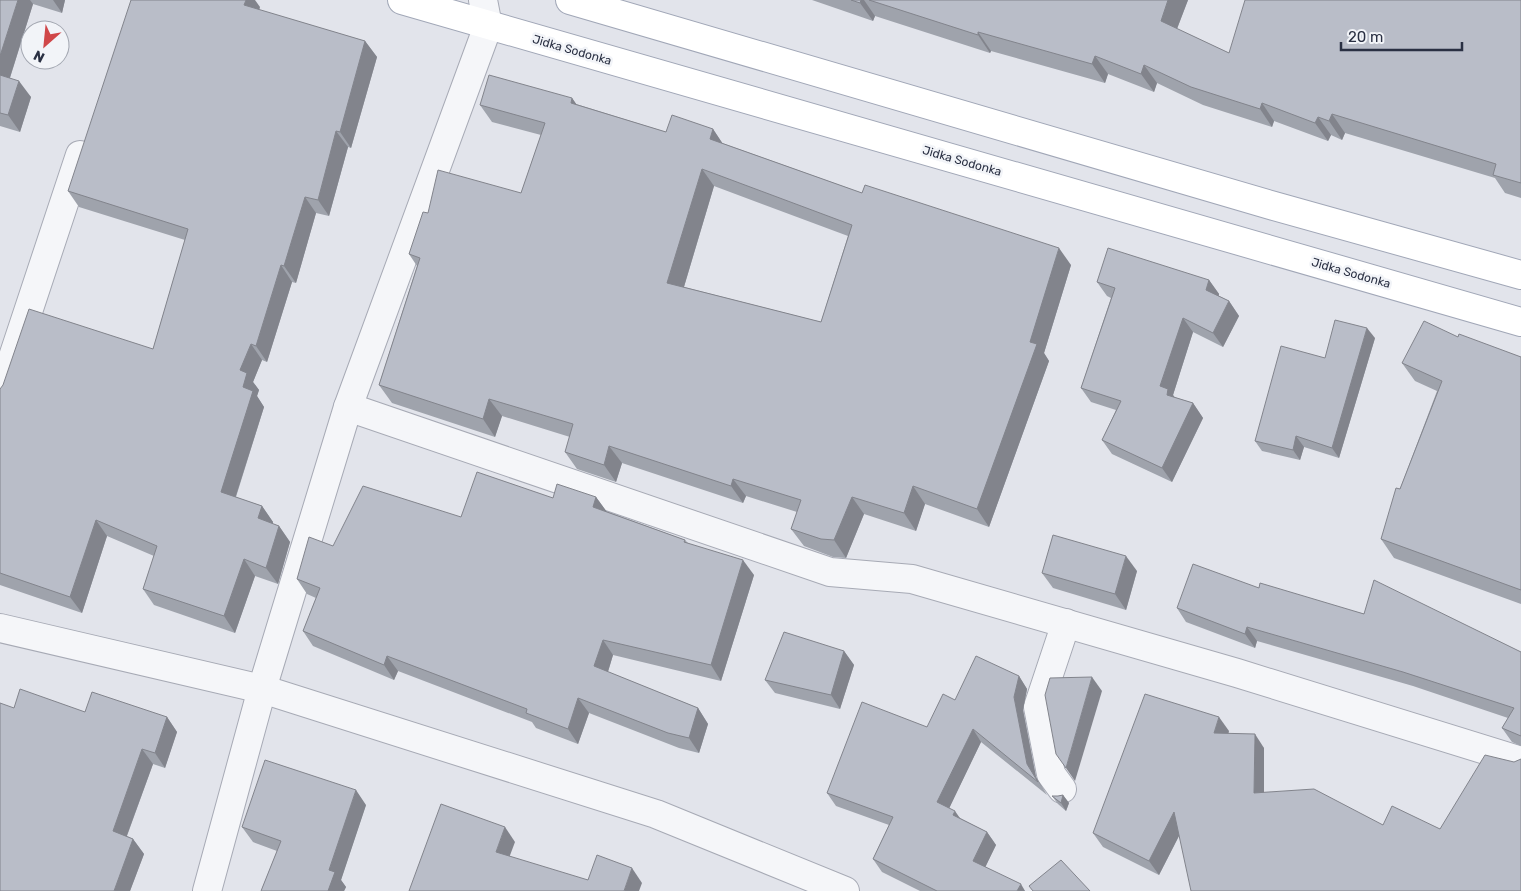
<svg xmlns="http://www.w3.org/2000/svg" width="1521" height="891" viewBox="0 0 1521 891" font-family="Rubik,sans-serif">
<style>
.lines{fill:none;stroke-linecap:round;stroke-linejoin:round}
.minor-casing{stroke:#a7aab5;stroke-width:30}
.major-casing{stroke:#a1a7b7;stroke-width:30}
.minor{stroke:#f5f6f9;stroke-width:28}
.major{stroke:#fff;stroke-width:28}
.wall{fill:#9fa3ac;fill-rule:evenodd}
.shaded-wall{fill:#82848c}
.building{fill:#b9bdc8;stroke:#82848c;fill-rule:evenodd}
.labels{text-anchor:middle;stroke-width:5;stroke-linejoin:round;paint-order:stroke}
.street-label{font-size:12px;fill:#2a3043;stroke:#f2f4f8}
</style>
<rect width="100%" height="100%" fill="#e2e4eb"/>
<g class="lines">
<g class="minor-casing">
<g id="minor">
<path d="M0,396L80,155"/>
<path d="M348,407L830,572L912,579L1237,673L1521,761"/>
<path d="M0,628L262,689L656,814L845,891"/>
<path d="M1062,789L1051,774L1038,707L1066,623"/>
<path d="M207,891L262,689L348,407L488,26L483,0"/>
</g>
</g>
<g class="major-casing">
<g id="major">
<path d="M402,0L1521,322"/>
<path d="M570,0L1274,206L1521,275"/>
</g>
</g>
<use href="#minor" class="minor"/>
<use href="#major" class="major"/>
</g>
<g class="wall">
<path d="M0,0H65L62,13L33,4L10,78L31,97L20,132L0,126Z"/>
<path d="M812,0H1188L1177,29L1229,53L1521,0V198L1505,193L1495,178L1345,133L1342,140L1331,135L1328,141L1274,121L1272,127L1203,105L1157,83L1154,92L1108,74L1105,83L991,51L990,53L875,16L873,21Z"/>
<path d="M260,7L259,10L365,41L377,57L351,148L348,147L329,216L316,213L296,283L292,282L267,362L262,360L253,382L259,390L257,396L264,407L236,497L262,506L273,522V524L279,526L290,542L278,584L255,576L235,633L154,605L143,589L154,556L107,536L82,613L0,585V389L153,349L185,240L79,207L68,191Z"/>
<path d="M572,98L576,104L666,132L713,129L722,143L862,193L1071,265L1044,353L1049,361L989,527L925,504L916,531L864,514L846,558L833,557L804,546L791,529L797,512L746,496L743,503L622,463L616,482L577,469L565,452L570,437L502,416L495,437L392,403L379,385L417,266L409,254L428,213L521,193L541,135L492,122L480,105ZM714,186L848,236L821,322L684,287Z"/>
<path d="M1209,280L1219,294V296L1229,301L1239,316L1223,347L1193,332L1173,395L1174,397L1193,403L1203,418L1172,482L1112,454L1102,440L1116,410L1091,402L1081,388L1111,298L1107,296L1097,282Z"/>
<path d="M1458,337L1521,357V604L1394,558L1381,539L1437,391L1415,381L1402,363Z"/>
<path d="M1375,338L1339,458L1304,447L1300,460L1262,451L1255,441L1325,358Z"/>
<path d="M596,497L606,511L685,540L688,543L754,575L721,681L613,655L608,672L698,708L708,724L699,753L679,748L589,713L578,744L536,728L532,722L398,671L394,680L313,646L303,631L316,598L307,594L297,579L333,546L461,517L553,498Z"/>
<path d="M1137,571L1126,610L1053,588L1042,573Z"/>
<path d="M1259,588L1521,652V746L1512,742L1502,728L1508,718L1413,686L1257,641L1255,648L1186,622L1177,608Z"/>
<path d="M844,651L854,665L840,709L775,693L765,680Z"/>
<path d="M1019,676L1027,689L1023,710L1036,777L1047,795L981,742L949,808L960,818L987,832L996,845L985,867L1025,891H920L882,872L873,859L889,825L836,806L827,793L927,727L955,700Z"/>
<path d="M14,708L167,717L177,732L165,768L153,764L127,836L133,839L144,854L130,891H0Z"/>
<path d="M1229,731L1228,734L1264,748V793L1383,825L1440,829L1514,762L1521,891L1179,836L1159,875L1103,847L1093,833Z"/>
<path d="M1063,795L1069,803L1066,811L1058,804L1052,796H1058Z"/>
<path d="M366,805L341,880L346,887L344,891H261L277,851L253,842L242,827Z"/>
</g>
<g class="shaded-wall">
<path d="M18,0H30L33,4L6,90L0,81V56Z"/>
<path d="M53,0H65L62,13Z"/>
<path d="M246,0H255L260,7L255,21L244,5Z"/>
<path d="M861,0H864L875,16L873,21L860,3Z"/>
<path d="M1168,0H1188L1173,39L1161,21Z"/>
<path d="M978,32L991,51L990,53L978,35Z"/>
<path d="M365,41L377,57L351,148L340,132Z"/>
<path d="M1095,56L1108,74L1105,83L1092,64Z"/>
<path d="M1144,65L1157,83L1154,92L1141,74Z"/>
<path d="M19,81L31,97L20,132L8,115Z"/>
<path d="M572,98L584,115L571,103Z"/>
<path d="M1262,103L1274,121L1272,127L1260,109Z"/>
<path d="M1332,114L1345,133L1342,140L1329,121Z"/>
<path d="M1318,117L1331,135L1328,141L1315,123Z"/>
<path d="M713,129L725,147L710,139Z"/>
<path d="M336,131L348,147L329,216L318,200Z"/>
<path d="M702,169L714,186L680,300L667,283Z"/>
<path d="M305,197L316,213L296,283L284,266Z"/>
<path d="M1059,248L1071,265L1044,353L1049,361L989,527L977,509Z"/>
<path d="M281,265L292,282L267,362L256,346Z"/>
<path d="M1209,280L1219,294L1216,304L1206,290Z"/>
<path d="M1229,301L1239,316L1223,347L1213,333Z"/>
<path d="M1183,318L1193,332L1173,395L1179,403L1177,409L1160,386Z"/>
<path d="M1367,328L1375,338L1339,458L1332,448Z"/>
<path d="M251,344L262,360L253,382L259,390L257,396L264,407L232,508L221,492L243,387L240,370Z"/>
<path d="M489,399L502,416L495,437L483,419Z"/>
<path d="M1193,403L1203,418L1172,482L1162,468Z"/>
<path d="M1296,436L1304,447L1300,460L1293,450Z"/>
<path d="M609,446L622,463L616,482L604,465Z"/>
<path d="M733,479L746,496L743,503L731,486Z"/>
<path d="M913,486L925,504L916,531L904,513Z"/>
<path d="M596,497L607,512L593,507Z"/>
<path d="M852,497L864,514L846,558L834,540Z"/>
<path d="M262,506L273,522L269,535L258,518Z"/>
<path d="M96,520L107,536L82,613L70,597Z"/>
<path d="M279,526L290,542L278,584L266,568Z"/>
<path d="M1126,556L1137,571L1126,610L1115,594Z"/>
<path d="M244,559L255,576L235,633L224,616Z"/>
<path d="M743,560L754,575L721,681L711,665Z"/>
<path d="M1247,627L1257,641L1255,648L1245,634Z"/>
<path d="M603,640L613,655L605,681L594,666Z"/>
<path d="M844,651L854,665L840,709L831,695Z"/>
<path d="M387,656L398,671L394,680L384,665Z"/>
<path d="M1019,676L1027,689L1023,710L1036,777L1047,795L1027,764L1014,697Z"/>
<path d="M1092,677L1102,691L1075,781L1066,768Z"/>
<path d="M578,698L589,713L578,744L568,729Z"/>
<path d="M698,708L708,724L699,753L689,738Z"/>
<path d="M167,717L177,732L165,768L155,753Z"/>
<path d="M1219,717L1229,731L1224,747L1214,733Z"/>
<path d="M973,729L981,742L946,815L937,802Z"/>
<path d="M1255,734L1264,748V807L1254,793Z"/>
<path d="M142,749L153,764L123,846L113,831Z"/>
<path d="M356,790L366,805L341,880L346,887L344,891H328L329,870Z"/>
<path d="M1063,795L1069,803L1066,811L1061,803Z"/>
<path d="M955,811L964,824L953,815Z"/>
<path d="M1174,812L1184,826L1159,875L1149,861Z"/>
<path d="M505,827L515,842L506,866L496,852Z"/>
<path d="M987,832L996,845L982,874L973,861Z"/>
<path d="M133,839L144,854L130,891H114Z"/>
<path d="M632,868L642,883L639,891H624Z"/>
<path d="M1021,884L1025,891H1017Z"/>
</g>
<g class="building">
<path d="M0,0H18L0,56Z"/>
<path d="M131,0H246L244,5L365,41L340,132L336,131L318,200L305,197L284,266L281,265L256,346L251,344L240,370L247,373L243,387L253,391L221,492L262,506L258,518L279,526L266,568L244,559L224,616L143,589L157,546L96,520L70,597L0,573V389L3,385L29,309L153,349L188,229L68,191Z"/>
<path d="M851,0H861L860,3Z"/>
<path d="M869,0H1168L1161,21L1229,53L1245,0H1521V183L1493,175L1496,164L1332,114L1329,121L1318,117L1315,123L1262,103L1260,109L1191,87L1144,65L1141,74L1095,56L1092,64L978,32V35Z"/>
<path d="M0,75L19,81L8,115L0,113Z"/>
<path d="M489,75L572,98L571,103L666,132L672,115L713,129L710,139L862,193L865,185L1059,248L1030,342L1037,344L977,509L913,486L904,513L852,497L834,540L821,539L791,529L801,500L733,479L731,486L609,446L604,465L565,452L573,424L489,399L483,419L379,385L420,258L409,254L423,212L428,213L438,170L521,193L545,123L480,105ZM702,169L852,225L821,322L667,283Z"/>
<path d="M1108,248L1209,280L1206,290L1229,301L1213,333L1183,318L1160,386L1168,389L1167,395L1193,403L1162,468L1102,440L1121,401L1081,388L1115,288L1097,282Z"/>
<path d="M1335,320L1367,328L1332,448L1296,436L1293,450L1255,441L1281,346L1325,358Z"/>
<path d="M1424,321L1458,337L1459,334L1521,357V590L1381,539L1396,488L1400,489L1442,381L1402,363Z"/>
<path d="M477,472L553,498L557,484L596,497L593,507L685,540L684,542L743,560L711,665L603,640L594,666L698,708L689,738L668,733L578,698L568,729L526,713L527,709L387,656L384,665L303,631L320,588L297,579L309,537L333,546L363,486L461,517Z"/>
<path d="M1053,535L1126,556L1115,594L1042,573Z"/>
<path d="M1193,564L1259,588L1260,583L1364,614L1374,580L1521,652V736L1502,728L1514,708L1403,672L1247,627L1245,634L1177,608Z"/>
<path d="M784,632L844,651L831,695L765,680Z"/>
<path d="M976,656L1019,676L1014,697L1027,764L1038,782L973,729L937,802L955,811L953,815L987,832L973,861L1021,884L1017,891H937L873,859L893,817L827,793L862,702L927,727L943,694L955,700Z"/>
<path d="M1092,677L1066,768L1056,754L1045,695L1050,678Z"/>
<path d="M20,689L85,712L92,692L167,717L155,753L142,749L113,831L133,839L114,891H0V703L14,708Z"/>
<path d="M1145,694L1219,717L1214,733L1255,734L1254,793L1314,789L1383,825L1392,806L1440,829L1485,755L1514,762L1521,759V891H1191L1174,812L1149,861L1093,833Z"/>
<path d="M265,760L356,790L329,870L335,872L328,891H261L281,841L242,827Z"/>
<path d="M1063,795L1061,803L1052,796H1058Z"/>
<path d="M441,804L505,827L496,852L588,880L597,855L632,868L624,891H409Z"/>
<path d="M1061,860L1090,891H1033L1029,886Z"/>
</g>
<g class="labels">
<g class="street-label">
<text transform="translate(572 50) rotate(16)" y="4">Jidka Sodonka</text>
<text transform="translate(962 161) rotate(16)" y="4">Jidka Sodonka</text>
<text transform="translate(1351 273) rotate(16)" y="4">Jidka Sodonka</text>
</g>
</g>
<g transform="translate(45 45) rotate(207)"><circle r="24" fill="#f2f4f8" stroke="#a2a6b0"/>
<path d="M0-4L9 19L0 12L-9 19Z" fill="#d04749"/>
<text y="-8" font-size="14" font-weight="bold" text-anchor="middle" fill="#2a3043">N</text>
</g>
<path d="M1341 42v8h121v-8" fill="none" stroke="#2a3043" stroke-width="2.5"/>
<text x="1348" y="42" font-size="15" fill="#2a3043" stroke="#f2f4f8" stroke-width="4" paint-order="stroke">20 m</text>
</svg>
